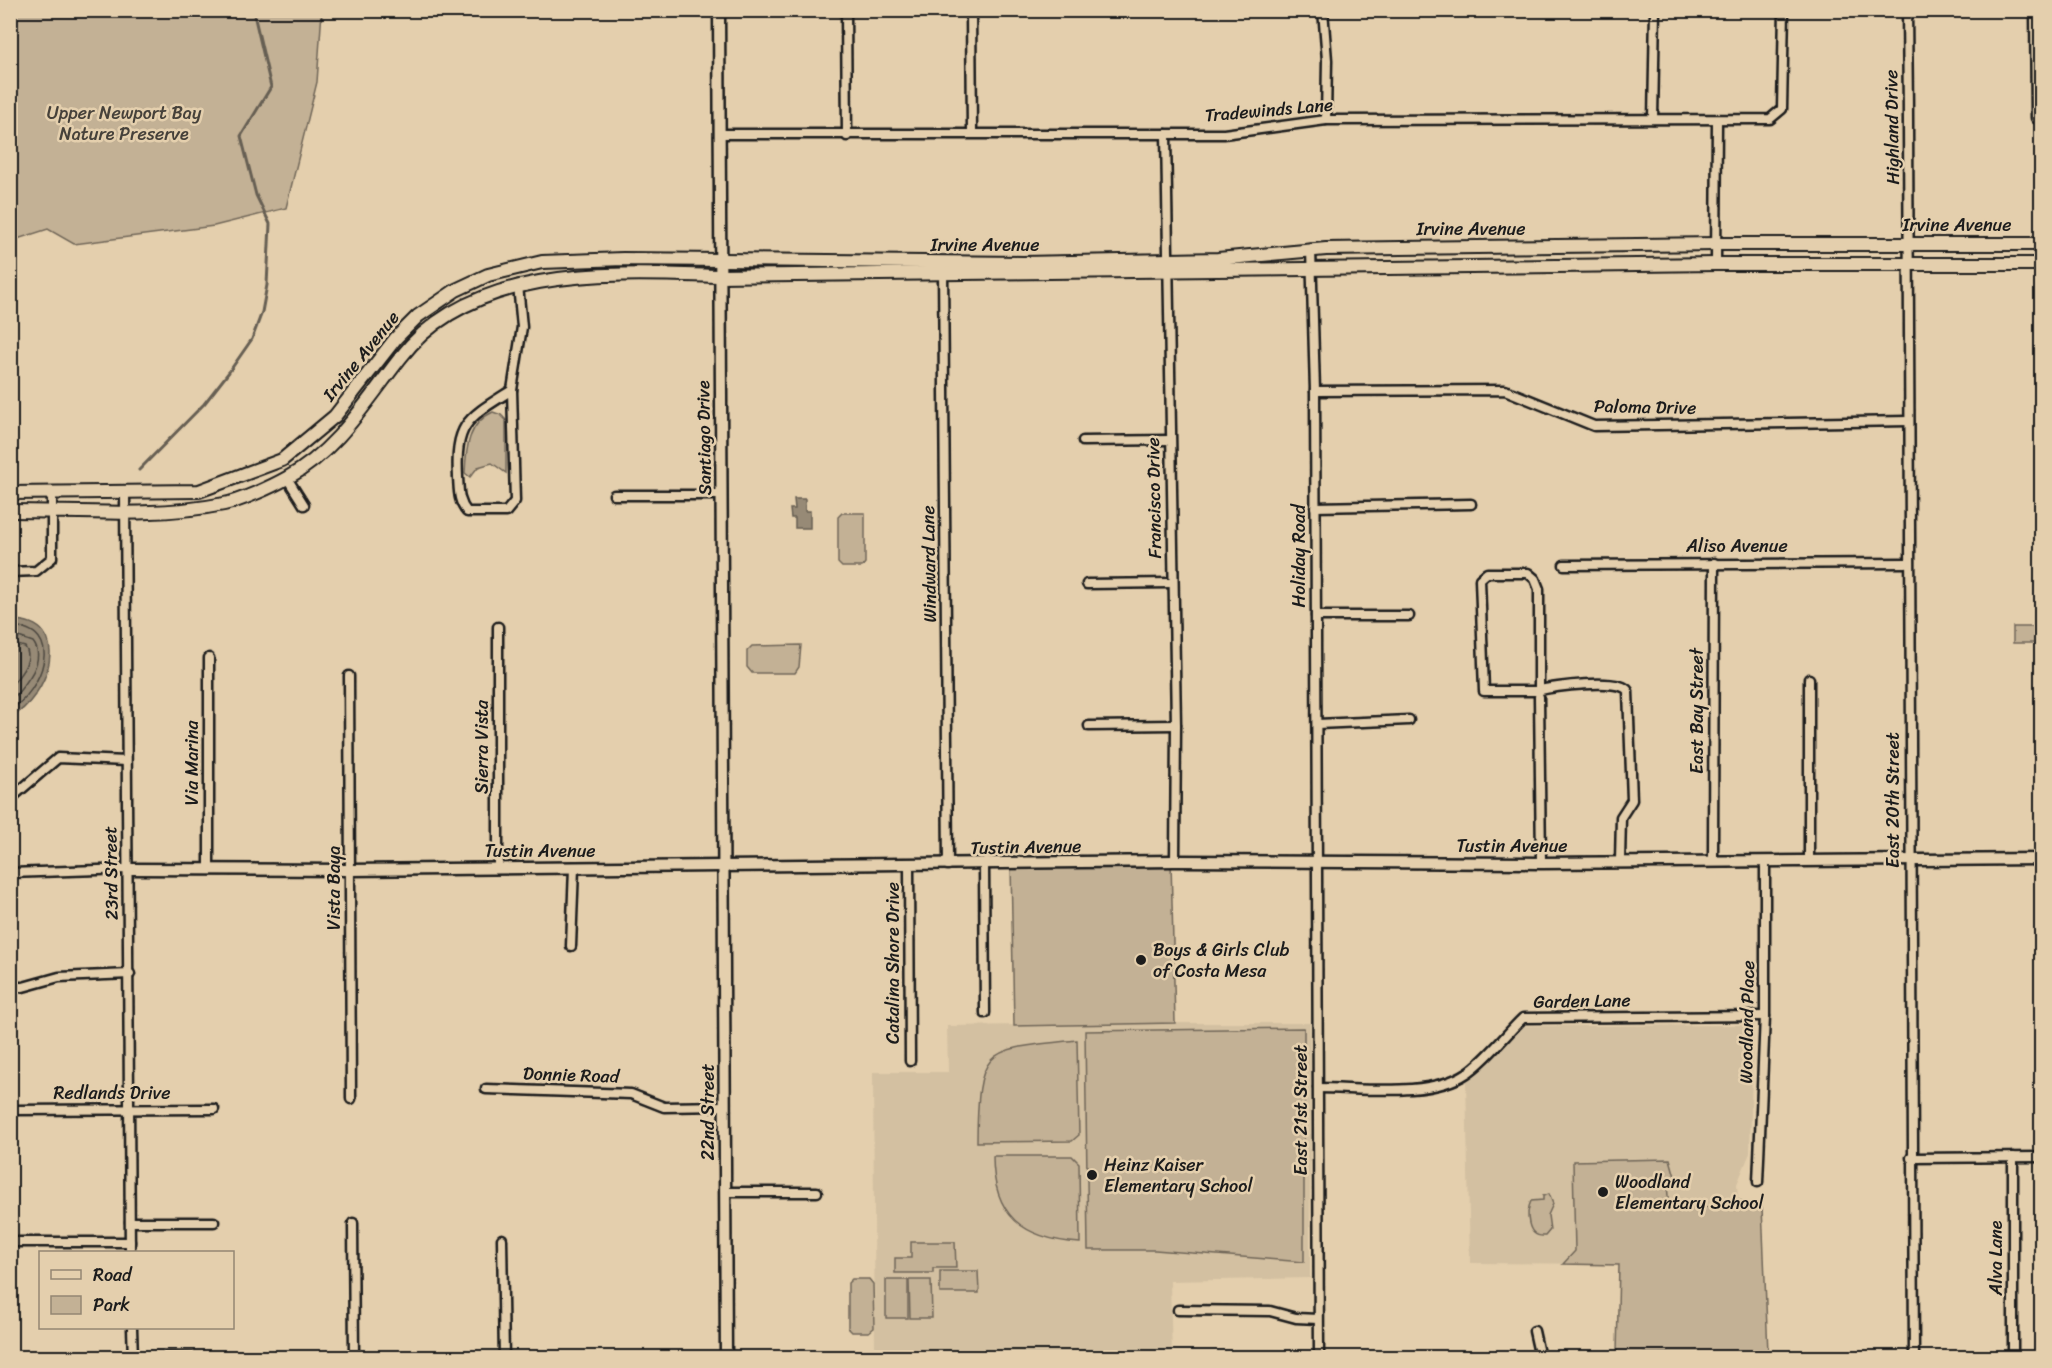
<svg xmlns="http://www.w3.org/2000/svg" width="2052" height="1368" viewBox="0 0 2052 1368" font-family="Sriracha,sans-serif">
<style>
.built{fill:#d3c0a1}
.green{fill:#c3b195;stroke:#706658;stroke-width:1.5}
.water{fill:#978a76;stroke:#665e52;stroke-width:1.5}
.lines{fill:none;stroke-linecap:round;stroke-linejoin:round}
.shore{stroke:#4d4840;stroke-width:1.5}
.stream{stroke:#665e52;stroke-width:3}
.minor-casing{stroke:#1c1c1c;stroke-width:13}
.tertiary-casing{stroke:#1c1c1c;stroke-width:15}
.secondary-casing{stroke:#1c1c1c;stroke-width:16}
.minor{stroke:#e4cfad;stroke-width:8}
.tertiary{stroke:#e4cfad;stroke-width:10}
.secondary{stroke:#e4cfad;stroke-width:12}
.poi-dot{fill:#1c1c1c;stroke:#e4cfad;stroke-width:2}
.labels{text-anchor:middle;stroke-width:5;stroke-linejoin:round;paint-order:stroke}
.street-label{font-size:18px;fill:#1c1c1c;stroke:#e4cfad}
.park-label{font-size:18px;fill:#46413a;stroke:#e4cfad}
.poi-label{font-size:18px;fill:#1c1c1c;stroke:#e4cfad;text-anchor:start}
</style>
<rect width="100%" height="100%" fill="#e4cfad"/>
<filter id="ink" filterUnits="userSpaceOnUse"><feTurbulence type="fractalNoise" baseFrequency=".0167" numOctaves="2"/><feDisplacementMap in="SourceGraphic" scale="12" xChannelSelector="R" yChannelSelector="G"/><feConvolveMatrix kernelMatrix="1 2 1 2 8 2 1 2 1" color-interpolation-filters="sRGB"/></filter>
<g filter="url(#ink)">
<g class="built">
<path d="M1175,1023H1310V1278L1170,1281L1172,1357H875L873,1072H948L947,1026Z"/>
<path d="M1753,1025L1750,1153L1737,1184L1738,1200L1762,1205L1768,1353L1617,1354L1619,1264L1470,1263L1466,1081L1515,1031L1525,1026Z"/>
</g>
<g class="green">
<path d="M10,11H322L317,82L286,208L214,226L74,244L48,229L11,241Z"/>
<path d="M493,412L501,415L506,420V473L492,463L478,467L470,477L465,473C466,448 468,423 493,412Z"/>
<path d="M842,513H865V563L862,567H842L838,563V517Z"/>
<rect x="2013" y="627" width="28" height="16"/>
<path d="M801,645L799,667L795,673H752L747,667V651L752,646Z"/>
<path d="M1171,862L1175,1023L1014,1026L1011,864Z"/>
<path d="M1304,1028V1262L1155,1250H1088L1085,1031Z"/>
<path d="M1077,1040L1079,1135L1072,1141L977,1142C978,1045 985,1050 1077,1040Z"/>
<path d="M993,1156H1072L1079,1163L1080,1243C1023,1239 993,1216 993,1156Z"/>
<path d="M1670,1159L1676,1180L1674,1185L1667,1184L1669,1208L1731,1206L1738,1200L1762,1207L1768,1353L1617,1354L1619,1265L1563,1264L1575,1251L1573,1161Z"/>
<path d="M1549,1194L1553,1204L1548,1215L1550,1230L1545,1236C1526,1238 1526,1212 1531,1201L1543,1200V1196Z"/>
<path d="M911,1242H955L956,1268H933V1273H895V1258H911Z"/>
<path d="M940,1271H978L979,1293H940Z"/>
<path d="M852,1279H869L873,1284L874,1328L869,1332H852L848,1328V1283Z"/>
<rect x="886" y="1280" width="22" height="38"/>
<path d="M909,1280H931L932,1318H910Z"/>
</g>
<g class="water">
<path d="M794,499H805V511H810V528H795V518H791L790,509H795Z"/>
<path d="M11,620C77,620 47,699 11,717Z"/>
</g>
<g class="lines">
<g class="shore">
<path d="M10,626C68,628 41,692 10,710"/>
<path d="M10,634L33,642C48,661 23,687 10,702"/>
<path d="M10,643L25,647C35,660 18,677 10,687"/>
</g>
<path class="stream" d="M139,470L204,404L229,372L252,339L262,312L267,285L270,224L256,195L241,136L271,87L253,10"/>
<g class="minor-casing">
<g id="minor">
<path d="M846,10L847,136"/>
<path d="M971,10L972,132"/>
<path d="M1323,10L1327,60L1326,120"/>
<path d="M1907,10C1912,459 1908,908 1914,1358"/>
<path d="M2035,10L2036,118L2042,117"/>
<path d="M1653,119L1655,10"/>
<path d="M720,134H1224L1326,120L1770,119L1782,109L1784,10"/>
<path d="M1166,134L1176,725L1175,861"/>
<path d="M1311,249L1315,391L1319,1358"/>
<path d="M1716,264L1717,121"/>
<path d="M943,268L948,865"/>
<path d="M512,390L515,501L506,512H467C458,501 459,491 458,477C455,422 468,418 512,390Z"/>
<path d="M512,390L522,327L518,285"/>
<path d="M1315,391L1505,390L1594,426L1909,421"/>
<path d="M1083,441L1170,440"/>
<path d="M287,478L304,505"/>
<path d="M125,493L130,1252"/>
<path d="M614,495H722"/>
<path d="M1315,507L1471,504"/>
<path d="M1564,565L1909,563"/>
<path d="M10,572L36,571L52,558V493"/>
<path d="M1087,584L1172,583"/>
<path d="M1316,616H1409"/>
<path d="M209,658V867"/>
<path d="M349,676L351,1099"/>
<path d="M1539,690V589L1535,579L1528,573H1487L1480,579L1484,691H1536C1552,687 1620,677 1628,691L1632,800L1621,817L1620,861"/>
<path d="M1539,697L1541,863"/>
<path d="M1317,724L1409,720"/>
<path d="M1089,726L1176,725"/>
<path d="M10,799L58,758L126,761"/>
<path d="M1713,859L1714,563"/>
<path d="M1809,859V679"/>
<path d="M984,864L985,1013"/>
<path d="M909,865L910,1061"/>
<path d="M498,867V627"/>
<path d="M10,873L128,869"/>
<path d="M571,946L574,868"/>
<path d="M10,987H23L59,977L130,974"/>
<path d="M1318,1088C1361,1088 1430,1098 1467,1073C1486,1061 1506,1034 1523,1018L1765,1016"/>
<path d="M486,1089L631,1094L664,1107L725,1106"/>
<path d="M10,1110L214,1109"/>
<path d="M2013,1157V1358"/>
<path d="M1911,1158L2042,1157"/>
<path d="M1758,1182L1765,1016V861"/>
<path d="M725,1192H817"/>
<path d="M130,1222H214"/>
<path d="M353,1223L354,1358"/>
<path d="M502,1239L504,1358"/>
<path d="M10,1242H130"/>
<path d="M1178,1310L1270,1311L1296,1318L1318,1319"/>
<path d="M132,1328L133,1358"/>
<path d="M1534,1331L1540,1358"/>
<path d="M133,1357L214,1358"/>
</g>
</g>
<g class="tertiary-casing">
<g id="tertiary">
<path d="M719,10L726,1358"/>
<path d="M128,869L350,870L1175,861L1541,863L2042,859"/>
</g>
</g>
<g class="secondary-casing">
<g id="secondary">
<path d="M10,493L199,491L282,460L335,416L396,338L418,316L456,290L488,275L542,262L623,259L1023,263L1218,259L1326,249L1717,244H2042"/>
<path d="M10,511C81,511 154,518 224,504C240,501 271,487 287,478C337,451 367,400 401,357C473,264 614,273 719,276L1716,264H2042"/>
</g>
</g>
<use href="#minor" class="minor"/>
<use href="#tertiary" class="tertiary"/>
<use href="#secondary" class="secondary"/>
</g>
</g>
<g class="poi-dot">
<circle cx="1141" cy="960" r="6"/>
<circle cx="1092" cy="1175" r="6"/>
<circle cx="1603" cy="1192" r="6"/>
</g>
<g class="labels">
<g class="street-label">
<text transform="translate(1269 110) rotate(-5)" y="6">Tradewinds Lane</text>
<text transform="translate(1892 127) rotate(-91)" y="6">Highland Drive</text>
<text x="1957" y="231">Irvine Avenue</text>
<text x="1471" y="235">Irvine Avenue</text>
<text x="985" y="251">Irvine Avenue</text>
<text transform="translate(361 356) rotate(-51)" y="6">Irvine Avenue</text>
<text transform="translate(1645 407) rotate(1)" y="6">Paloma Drive</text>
<text transform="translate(704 438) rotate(-91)" y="6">Santiago Drive</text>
<text transform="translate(1154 498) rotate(-91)" y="6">Francisco Drive</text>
<text x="1737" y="552">Aliso Avenue</text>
<text transform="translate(1299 556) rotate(-90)" y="6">Holiday Road</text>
<text transform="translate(929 564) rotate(-91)" y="6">Windward Lane</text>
<text transform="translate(1697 711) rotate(-90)" y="6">East Bay Street</text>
<text transform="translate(482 747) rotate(-90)" y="6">Sierra Vista</text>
<text transform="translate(192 763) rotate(-90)" y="6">Via Marina</text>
<text transform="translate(1893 800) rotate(-90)" y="6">East 20th Street</text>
<text x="1512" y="852">Tustin Avenue</text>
<text transform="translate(1026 847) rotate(-1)" y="6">Tustin Avenue</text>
<text x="540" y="857">Tustin Avenue</text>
<text transform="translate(111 873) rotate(-91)" y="6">23rd Street</text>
<text transform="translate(334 888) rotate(-90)" y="6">Vista Baya</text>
<text transform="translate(893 963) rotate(-90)" y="6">Catalina Shore Drive</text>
<text transform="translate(1582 1001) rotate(-1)" y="6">Garden Lane</text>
<text transform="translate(1747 1022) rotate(-89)" y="6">Woodland Place</text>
<text transform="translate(571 1075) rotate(2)" y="6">Donnie Road</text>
<text x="112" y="1099">Redlands Drive</text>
<text transform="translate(1301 1110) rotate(-90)" y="6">East 21st Street</text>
<text transform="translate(708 1112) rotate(-90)" y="6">22nd Street</text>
<text transform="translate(1996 1258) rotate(-90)" y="6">Alva Lane</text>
</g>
<g class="park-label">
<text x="124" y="119">Upper Newport Bay<tspan x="124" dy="21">Nature Preserve</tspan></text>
</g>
<g class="poi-label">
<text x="1153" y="956">Boys &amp; Girls Club<tspan x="1153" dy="21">of Costa Mesa</tspan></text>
<text x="1104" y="1171">Heinz Kaiser<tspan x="1104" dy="21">Elementary School</tspan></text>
<text x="1615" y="1188">Woodland<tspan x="1615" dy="21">Elementary School</tspan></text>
</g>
</g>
<rect width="2052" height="1368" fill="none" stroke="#e4cfad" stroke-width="36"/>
<rect x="18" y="18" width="2016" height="1332" fill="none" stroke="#1c1c1c" stroke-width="2" filter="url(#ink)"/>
<rect x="39" y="1251" width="195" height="78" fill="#e4cfad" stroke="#948773" stroke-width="1.5"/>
<rect x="51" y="1270" width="30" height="9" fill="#e4cfad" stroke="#948773" stroke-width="1.5"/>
<text x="93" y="1281" font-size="18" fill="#1c1c1c">Road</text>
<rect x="51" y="1296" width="30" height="18" fill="#c3b195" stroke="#948773" stroke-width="1.5"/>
<text x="93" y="1311" font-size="18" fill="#1c1c1c">Park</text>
</svg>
